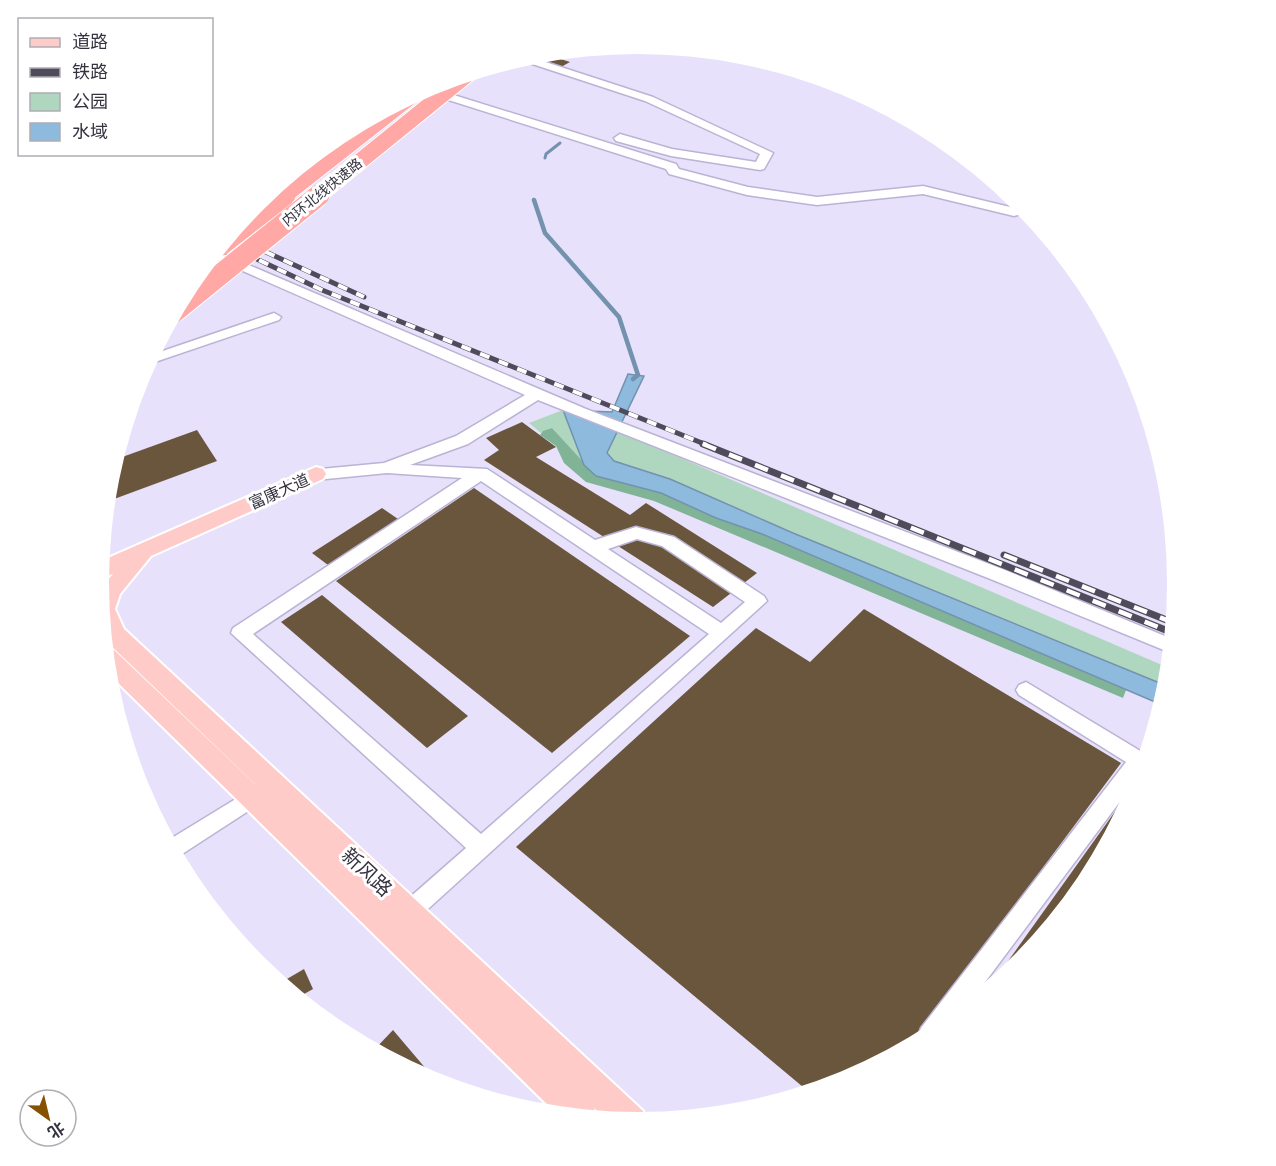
<svg xmlns="http://www.w3.org/2000/svg" width="1276" height="1166" viewBox="0 0 1276 1166" font-family="'PT Sans','Noto Sans SC',sans-serif">
<style>
.green{fill:#afd7bf}
.forest{fill:#81b496}
.water{fill:#8dbadd;stroke:#7392ae;stroke-width:1.5}
.lines{fill:none;stroke-linecap:round;stroke-linejoin:round}
.stream-far1{stroke:#7392ae;stroke-width:3}
.stream{stroke:#7392ae;stroke-width:4.5}
.building{fill:#6a563d}
.minor-casing{stroke:#bbb3d4;stroke-width:3}
.major-casing{stroke:#fff;stroke-width:4}
.minor{fill:#fff;fill-rule:evenodd}
.major{fill:#ffcbc9;fill-rule:evenodd}
.rail-far1-casing{stroke:#4f4b5a;stroke-width:5}
.rail-casing{stroke:#4f4b5a;stroke-width:7}
.rail-far1{stroke:#fff;stroke-width:4;stroke-dasharray:10;stroke-linecap:butt}
.rail{stroke:#fff;stroke-width:4.5;stroke-dasharray:14;stroke-linecap:butt}
.highway-bridge-far1-casing{stroke:#fff;stroke-width:18;stroke-linecap:butt}
.highway-bridge-casing{stroke:#fff;stroke-width:23;stroke-linecap:butt}
.highway-bridge-far1{stroke:#ffa8a5;stroke-width:16}
.highway-bridge{stroke:#ffa8a5;stroke-width:21}
.labels{text-anchor:middle;stroke-width:6;stroke-linejoin:round;paint-order:stroke}
.far-street-label{font-size:14px;fill:#363340;stroke:#fff}
.street-label{font-size:16px;fill:#363340;stroke:#fff}
.near-street-label{font-size:20px;fill:#363340;stroke:#fff}
</style>
<rect width="100%" height="100%" fill="#e7e1fc"/>
<g class="green">
<path d="M563,410L584,465L552,428L541,433L529,423Z"/>
<path d="M618,431L1169,668L1167,686L827,547L670,479L614,461L607,453Z"/>
</g>
<path class="forest" d="M552,428L596,476L661,493L716,518L762,534L1126,690L1123,698L654,501L586,482L564,463L556,446L540,435L543,431Z"/>
<path class="water" d="M628,374L644,376L607,453L614,461L670,479L793,533L1167,686L1162,705L762,534L716,518L661,493L596,476L584,465L563,410L612,412Z"/>
<g class="lines">
<path class="stream-far1" d="M545,158L546,154L560,143"/>
<path class="stream" d="M534,200L545,233L619,317L638,375L633,379"/>
</g>
<g class="building">
<path d="M551,56L570,62L561,67L542,61Z"/>
<path d="M522,422L556,447L536,457L630,515L646,503L757,573L713,607L484,460L499,450L486,438Z"/>
<path d="M197,430L217,461L106,502L114,460Z"/>
<path d="M474,488L690,636L552,753L336,581Z"/>
<path d="M382,508L398,519L328,565L312,553Z"/>
<path d="M322,595L468,716L427,748L281,622Z"/>
<path d="M864,609L1121,763L909,1047L844,1082L809,1092L516,847L756,628L810,662Z"/>
<path d="M1139,778L1136,790L1086,883L1019,965L986,992Z"/>
<path d="M304,969L313,989L297,998L280,983Z"/>
<path d="M393,1030L438,1083L374,1050Z"/>
</g>
<g class="lines">
<g class="minor-casing">
<g id="minor">
<path d="M527,56L653,97L773,153L764,169L760,170L671,156L616,141L614,138L620,134L672,149L756,162L760,154L645,101L517,59Z"/>
<path d="M428,87L676,164L679,169L748,187L817,197L923,186L1014,208L1023,206L1028,212L1014,216L923,194L817,205L747,195L669,174L666,169L420,91Z"/>
<path d="M216,251L586,409L1005,570L1172,639L1171,653L993,580L538,400L468,444L410,465L487,469L595,540L636,527L674,537L764,596L767,601L417,919L409,922L401,919L398,912L401,905L466,848L231,633L233,628L462,478L387,473L316,480L308,474L310,470L384,463L456,436L525,395L211,257ZM481,481L709,634L481,834L253,634ZM637,539L662,546L745,602L721,623L608,549Z"/>
<path d="M274,313L281,317L279,320L146,365L151,355Z"/>
<path d="M1026,682L1147,755L1142,772L965,1009L937,1032L920,1041L918,1036L921,1028L1126,762L1019,695L1016,690L1019,685Z"/>
<path d="M252,789L259,792L262,798L259,804L176,858L167,841Z"/>
</g>
</g>
<g class="major-casing">
<path id="major" d="M316,467L323,469L326,474L323,479L151,556L120,594L115,609L124,629L643,1111L648,1122L606,1119L594,1108L597,1118L557,1114L107,672L106,647L114,650L276,804L104,639L99,590L113,574L99,578L101,561Z"/>
</g>
<use href="#minor" class="minor"/>
<use href="#major" class="major"/>
<g class="rail-far1-casing">
<g id="rail-far1">
<path d="M229,235L364,297"/>
<path d="M223,243L322,290L707,445"/>
</g>
</g>
<g class="rail-casing">
<g id="rail">
<path d="M703,444L1173,633"/>
<path d="M1004,555L1174,623"/>
</g>
</g>
<use href="#rail-far1" class="rail-far1"/>
<use href="#rail" class="rail"/>
<g class="highway-bridge-far1-casing">
<g id="highway-bridge-far1">
<path d="M284,196L414,94"/>
<path d="M317,196L469,73"/>
</g>
</g>
<g class="highway-bridge-casing">
<g id="highway-bridge">
<path d="M221,245L285,195"/>
<path d="M174,312L319,195"/>
</g>
</g>
<use href="#highway-bridge-far1" class="highway-bridge-far1"/>
<use href="#highway-bridge" class="highway-bridge"/>
</g>
<g class="labels">
<g class="far-street-label">
<text transform="translate(322 192) rotate(-39)" y="5">内环北线快速路</text>
</g>
<g class="street-label">
<text transform="translate(279 491) rotate(-24)" y="6">富康大道</text>
</g>
<g class="near-street-label">
<text transform="translate(367 872) rotate(43)" y="7">新风路</text>
</g>
</g>
<path d="M0 0H1276V1166H0ZM109 583a529 529 0 1 1 1058 0a529 529 0 1 1-1058 0Z" fill="#fff" fill-rule="evenodd"/>
<rect x="18" y="18" width="195" height="138" fill="#ffffff" stroke="#afadb3" stroke-width="1.5"/>
<rect x="30" y="38" width="30" height="9" fill="#ffcbc9" stroke="#afadb3" stroke-width="1.5"/>
<text x="72" y="48" font-size="18" fill="#363340">道路</text>
<rect x="30" y="68" width="30" height="9" fill="#4f4b5a" stroke="#afadb3" stroke-width="1.5"/>
<text x="72" y="78" font-size="18" fill="#363340">铁路</text>
<rect x="30" y="93" width="30" height="18" fill="#afd7bf" stroke="#afadb3" stroke-width="1.5"/>
<text x="72" y="108" font-size="18" fill="#363340">公园</text>
<rect x="30" y="123" width="30" height="18" fill="#8dbadd" stroke="#afadb3" stroke-width="1.5"/>
<text x="72" y="138" font-size="18" fill="#363340">水域</text>
<g transform="translate(48 1118) rotate(146)"><circle r="28" fill="#ffffff" stroke="#afadb3" stroke-width="1.5"/>
<path d="M0-4.5L10 22L0 15L-10 22Z" fill="#865100"/>
<text y="-9" font-size="16" font-weight="bold" text-anchor="middle" fill="#363340">北</text>
</g>
</svg>
